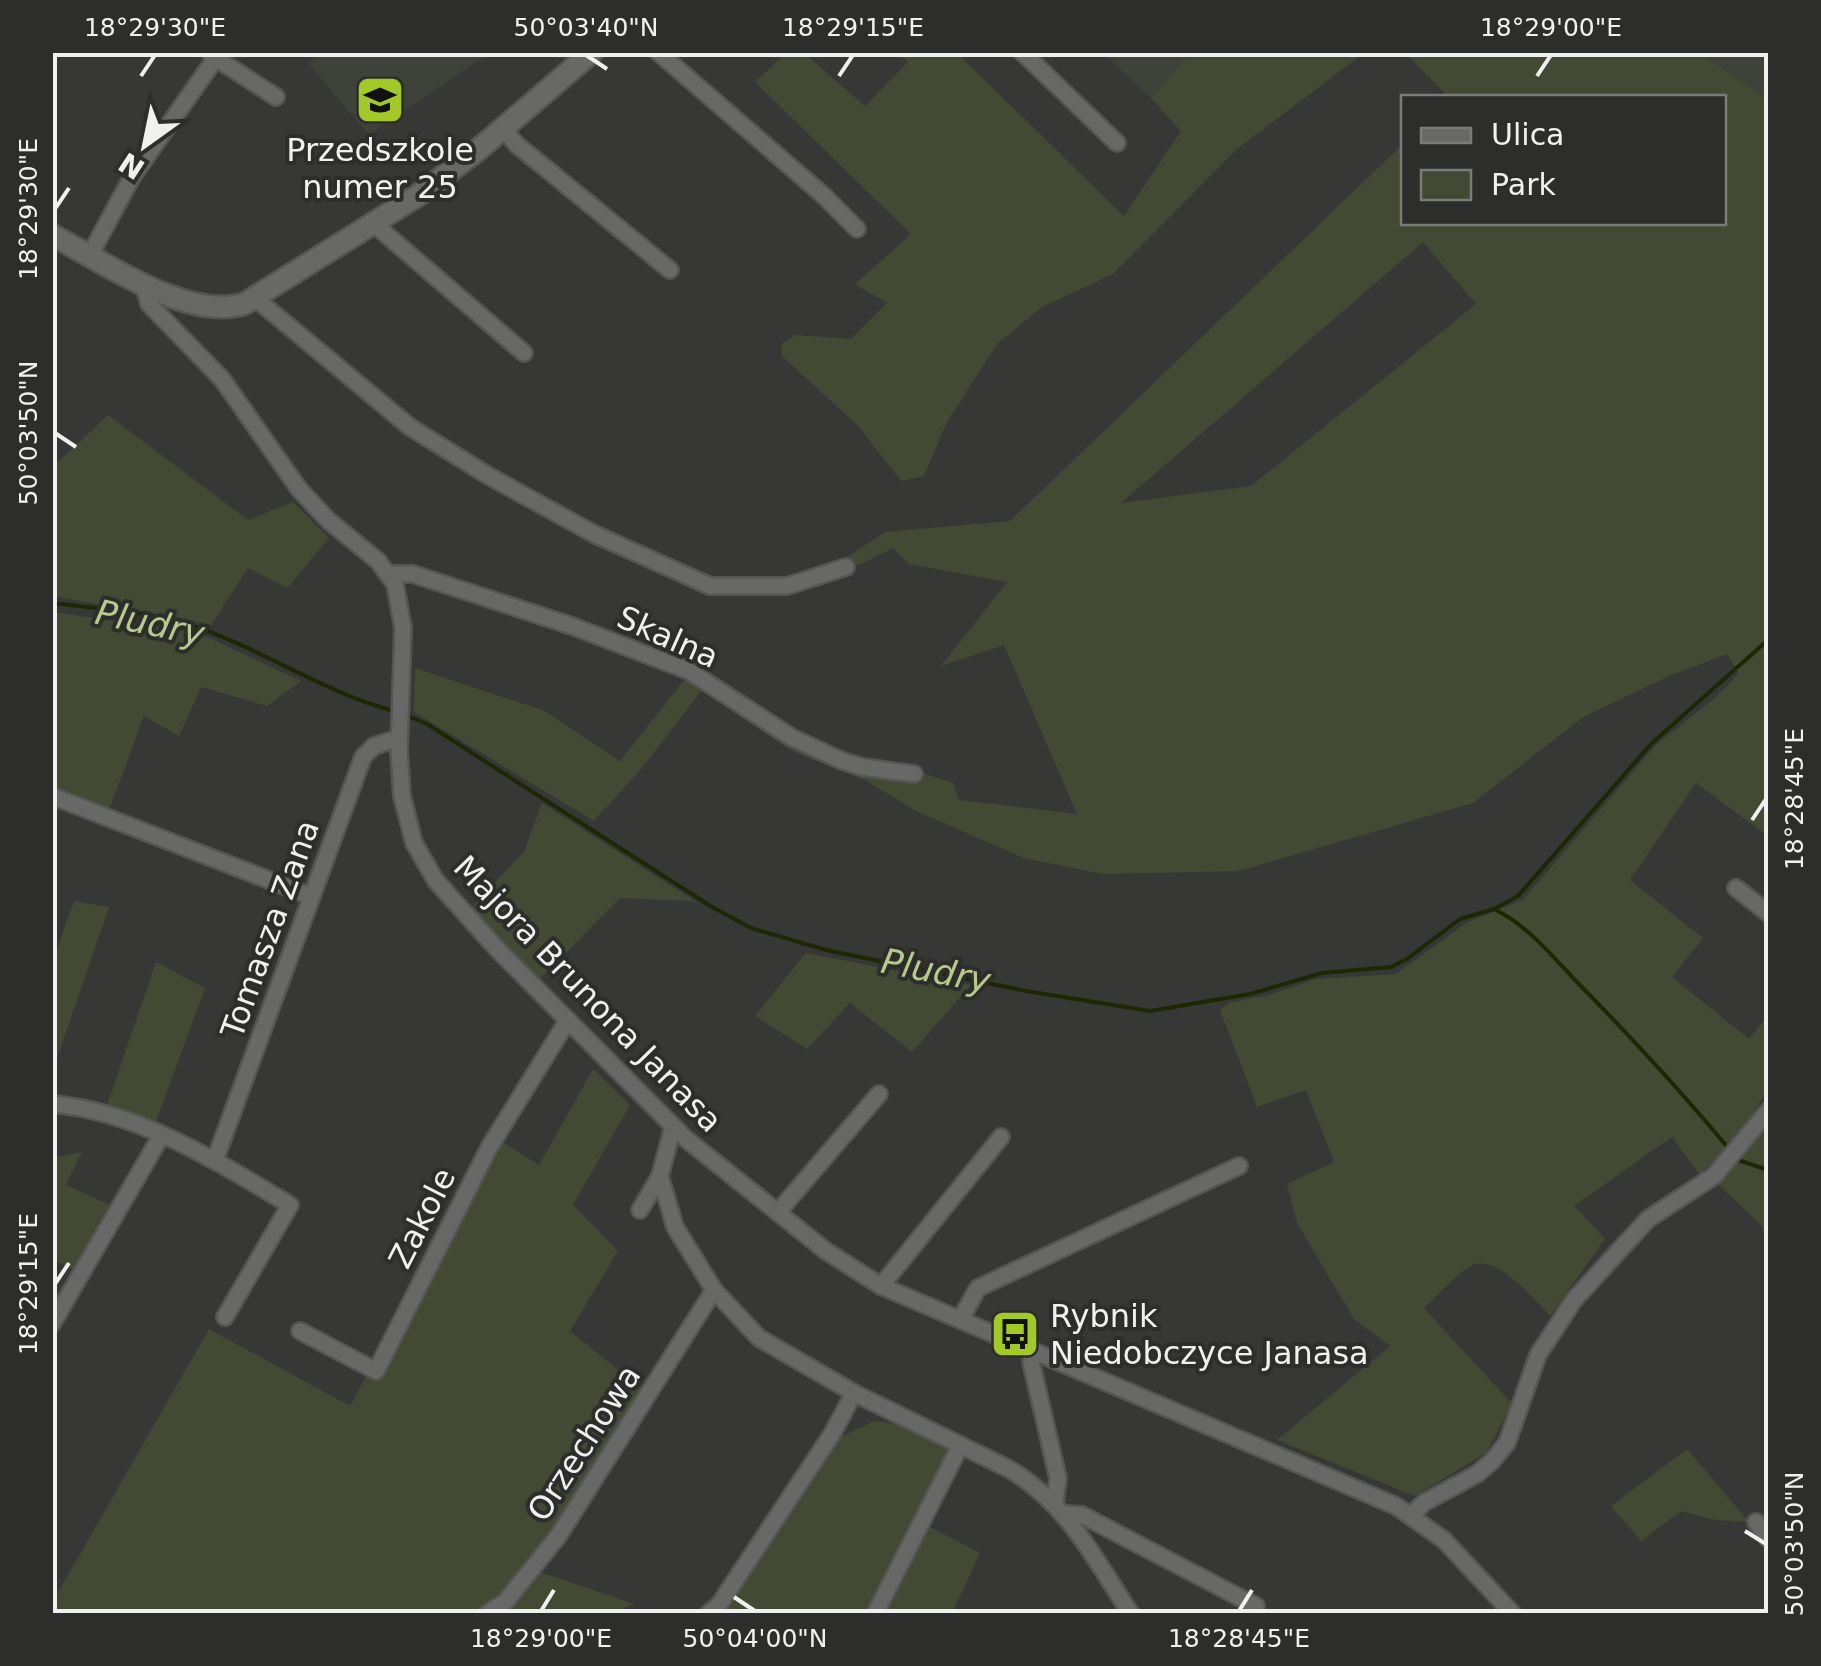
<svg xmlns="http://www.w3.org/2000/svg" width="1821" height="1666" viewBox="0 0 1821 1666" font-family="'DejaVu Sans',sans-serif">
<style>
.built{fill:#3f4239}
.green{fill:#424a34;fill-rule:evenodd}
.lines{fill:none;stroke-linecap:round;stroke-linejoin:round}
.stream{stroke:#1e2703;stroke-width:4}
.minor-casing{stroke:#555654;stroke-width:20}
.tertiary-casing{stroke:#555654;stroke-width:25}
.minor{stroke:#686966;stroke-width:15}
.tertiary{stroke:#686966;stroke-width:20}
.ticks{fill:none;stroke:#f0f1ef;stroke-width:4}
.labels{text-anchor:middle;stroke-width:8;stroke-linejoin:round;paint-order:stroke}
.poi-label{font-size:32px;fill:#f0f1ef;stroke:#2d2e2b}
.street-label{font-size:32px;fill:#f0f1ef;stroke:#2d2e2b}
.water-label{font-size:35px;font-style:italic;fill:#b6cb8b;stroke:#2d2e2b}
.neatline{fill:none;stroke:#f0f1ef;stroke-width:4}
.ticks-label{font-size:25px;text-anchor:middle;fill:#f0f1ef}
</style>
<rect width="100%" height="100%" fill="#373835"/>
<g class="built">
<path d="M319,53V52L489,53L369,135L309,64Z"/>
<path d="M1103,53H1190L1151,98Z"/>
<path d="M1698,53H1768V100Z"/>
</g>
<g class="green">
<path d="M786,53H804L865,106L908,62L898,53H957L1124,216L1181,131L1151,98L1190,53H1364L1237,149L1113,274L1042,307L997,344L947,422L924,476L901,481L859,427L782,356V344L795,335L851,339L887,303L855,284L911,234L755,82Z"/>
<path d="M1406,53H1699L1768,100V836L1696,783L1630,880L1703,938L1672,977L1749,1039L1768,1015V1089L1744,1128L1700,1175L1672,1137L1574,1206L1605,1239L1550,1316C1535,1300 1498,1255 1473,1265C1459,1271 1436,1297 1424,1308L1512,1404L1486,1453L1415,1496L1277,1440L1390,1346L1354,1319L1297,1223L1287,1184L1334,1162L1306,1090L1257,1107L1220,1010L1229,1003L1269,995L1316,979L1396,974L1466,923L1523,900L1656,745L1717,696L1739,673L1727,654L1669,676L1583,717L1473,803L1238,871L1103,874L1024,858L916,811L865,780L794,752L735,713L737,707L802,747L918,780L922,773L953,783L959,800L1077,814L1004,645L941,666L1007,582L909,564L893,548L857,566L849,556L885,532L1010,521L1403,144L1404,222H1724V98L1448,97ZM1423,242L1476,304L1251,486L1121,503Z"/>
<path d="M108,415L248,520L293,502L329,538L289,586L285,587L248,568L211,625L53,596V467Z"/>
<path d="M52,612L199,633L301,681L267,706L201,687L179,736L144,716L109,810L53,790Z"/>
<path d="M415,668L545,711L620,761L688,675L702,690L641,769L594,821L414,712Z"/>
<path d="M542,803L704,907L692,901L620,898L536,983L468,911L524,852Z"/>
<path d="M74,901L109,907L53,1070V961Z"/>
<path d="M806,953L971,985L912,1052L850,1003L807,1049L755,1016Z"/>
<path d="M156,962L205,988L154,1127L106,1108Z"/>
<path d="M593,1069L630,1105L573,1205L618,1251L570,1331L642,1389L547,1537L525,1561L502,1599L480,1614H53V1601L209,1329L350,1406L368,1372L378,1379L500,1140L539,1165Z"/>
<path d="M1768,1119V1232L1717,1183Z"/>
<path d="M82,1152L66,1185L115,1207L77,1272L53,1259L52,1158Z"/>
<path d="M874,1421L896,1424L950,1449L870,1613L716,1614L839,1438Z"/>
<path d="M1687,1449L1749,1522L1715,1520L1681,1511L1641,1541L1611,1506Z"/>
<path d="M924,1524L980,1553L952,1613H896L886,1607Z"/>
<path d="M537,1571L634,1604L613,1613L503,1614L509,1610Z"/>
</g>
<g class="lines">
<g class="stream">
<path d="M52,603C100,609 151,611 196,627C264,650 325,693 394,711"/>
<path d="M403,714L427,724L712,907L751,928L826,950L1026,991L1150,1011L1250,994L1322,973L1391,967L1407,959L1460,919L1494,909L1518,896L1652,743L1768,640"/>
<path d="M1496,910C1528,926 1552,956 1577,982C1630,1036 1681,1091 1729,1149"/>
<path d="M1738,1160L1768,1170"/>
</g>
<g class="minor-casing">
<g id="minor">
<path d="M658,52L823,195L857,229"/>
<path d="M1022,52L1117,143"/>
<path d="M211,55L276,97"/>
<path d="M503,128L516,144L670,270"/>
<path d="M374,224L524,353"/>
<path d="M90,255L132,177L220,52"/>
<path d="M143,283L149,304L222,379L299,489L329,521L378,561L395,584L403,628L399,751L402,796L414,843L436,881L499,951L686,1139L826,1251L881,1286L1396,1506L1444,1540L1513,1614"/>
<path d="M256,299L410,427L487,475L594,534L710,586H787L846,567"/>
<path d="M389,574H413L572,626L689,671L791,737L840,760L862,767L914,774"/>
<path d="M52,796L310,896"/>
<path d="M1736,888L1768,913"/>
<path d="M52,1104C138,1111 218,1162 290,1205L225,1317"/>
<path d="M673,1127L660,1176L675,1227L714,1290L759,1338L854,1393L1009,1469C1068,1504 1094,1558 1131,1614"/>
<path d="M215,1160L363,757L374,746L399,738"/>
<path d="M640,1210L660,1176"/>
<path d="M778,1212L879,1094"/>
<path d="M881,1286L1001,1137"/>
<path d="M960,1320L978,1288L1239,1166"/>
<path d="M52,1324L161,1136"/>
<path d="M300,1331L376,1371L490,1146L568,1020"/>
<path d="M1033,1350L1031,1362L1058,1478L1055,1502"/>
<path d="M1065,1514L1082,1515L1256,1606"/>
<path d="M1411,1515L1425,1502L1477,1474L1492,1461L1507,1443L1538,1355L1574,1300L1648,1219L1714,1176L1768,1111"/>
<path d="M1756,1522L1768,1539"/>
<path d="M487,1614L506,1601L559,1535L714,1290"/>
<path d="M708,1614L719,1605L832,1434L854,1393"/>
<path d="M875,1614L960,1446"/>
</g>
</g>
<g class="tertiary-casing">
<path id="tertiary" d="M52,235C104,262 186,321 244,304L417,196L479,149L592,52"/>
</g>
<use href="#minor" class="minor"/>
<use href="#tertiary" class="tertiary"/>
</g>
<path class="ticks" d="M586,55L607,69M141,76L155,55M839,76L853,55M1537,76L1551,55M55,209L69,188M55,433L76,447M1752,820L1766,799M55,1284L69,1263M1745,1531L1766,1544M734,1597L755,1611M541,1611L554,1590M1239,1611L1252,1590"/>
<defs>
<g id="school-square" transform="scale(2.5)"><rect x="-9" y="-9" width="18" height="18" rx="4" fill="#a2c928" stroke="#2d2e2b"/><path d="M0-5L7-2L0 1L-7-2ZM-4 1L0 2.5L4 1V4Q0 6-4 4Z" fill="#111"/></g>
<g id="bus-square" transform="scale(2.5)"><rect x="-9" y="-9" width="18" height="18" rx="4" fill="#a2c928" stroke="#2d2e2b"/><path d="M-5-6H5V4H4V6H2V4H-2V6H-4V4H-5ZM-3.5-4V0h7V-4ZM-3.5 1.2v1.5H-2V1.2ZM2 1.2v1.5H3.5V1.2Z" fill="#111"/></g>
</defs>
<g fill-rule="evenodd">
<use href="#school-square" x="380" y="100"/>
<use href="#bus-square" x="1015" y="1334"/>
</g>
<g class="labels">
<g class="poi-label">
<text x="380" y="161">Przedszkole<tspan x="380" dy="37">numer 25</tspan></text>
<text x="1050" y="1327" text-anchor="start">Rybnik<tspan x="1050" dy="37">Niedobczyce Janasa</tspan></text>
</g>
<g class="street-label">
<text transform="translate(668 637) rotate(24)" y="11">Skalna</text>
<text transform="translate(270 929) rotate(-70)" y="11">Tomasza Zana</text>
<text transform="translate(588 994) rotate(46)" y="11">Majora Brunona Janasa</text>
<text transform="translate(422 1218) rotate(-63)" y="11">Zakole</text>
<text transform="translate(584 1443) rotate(-57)" y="11">Orzechowa</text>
</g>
<g class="water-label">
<text transform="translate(150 623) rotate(12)" y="12">Pludry</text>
<text transform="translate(936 971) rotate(11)" y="12">Pludry</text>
</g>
</g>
<rect width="1821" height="1666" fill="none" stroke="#2d2e2b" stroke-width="110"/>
<rect x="1401" y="95" width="325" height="130" fill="#2d2e2b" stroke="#7b7c79" stroke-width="2.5"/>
<rect x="1421" y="128" width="50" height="15" fill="#686966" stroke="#7b7c79" stroke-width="2.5"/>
<text x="1491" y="145" font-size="30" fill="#f0f1ef">Ulica</text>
<rect x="1421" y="170" width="50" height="30" fill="#424a34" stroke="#7b7c79" stroke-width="2.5"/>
<text x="1491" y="195" font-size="30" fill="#f0f1ef">Park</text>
<g transform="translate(145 145) rotate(213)" stroke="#2d2e2b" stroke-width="8" paint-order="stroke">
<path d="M0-8L18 38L0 25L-18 38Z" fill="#f0f1ef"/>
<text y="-15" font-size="28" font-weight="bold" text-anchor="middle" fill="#f0f1ef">N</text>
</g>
<rect x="55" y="55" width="1711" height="1556" class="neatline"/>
<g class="ticks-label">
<text x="155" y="36">18°29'30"E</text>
<text x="586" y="36">50°03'40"N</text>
<text x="853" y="36">18°29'15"E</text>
<text x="1551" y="36">18°29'00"E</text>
<text transform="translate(28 209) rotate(-90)" y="9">18°29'30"E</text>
<text transform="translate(28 433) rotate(-90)" y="9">50°03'50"N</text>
<text transform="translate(1794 799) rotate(-90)" y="9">18°28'45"E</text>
<text transform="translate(28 1284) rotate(-90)" y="9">18°29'15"E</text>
<text transform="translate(1794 1544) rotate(-90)" y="9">50°03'50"N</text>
<text x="541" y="1647">18°29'00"E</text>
<text x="755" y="1647">50°04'00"N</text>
<text x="1239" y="1647">18°28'45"E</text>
</g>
</svg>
